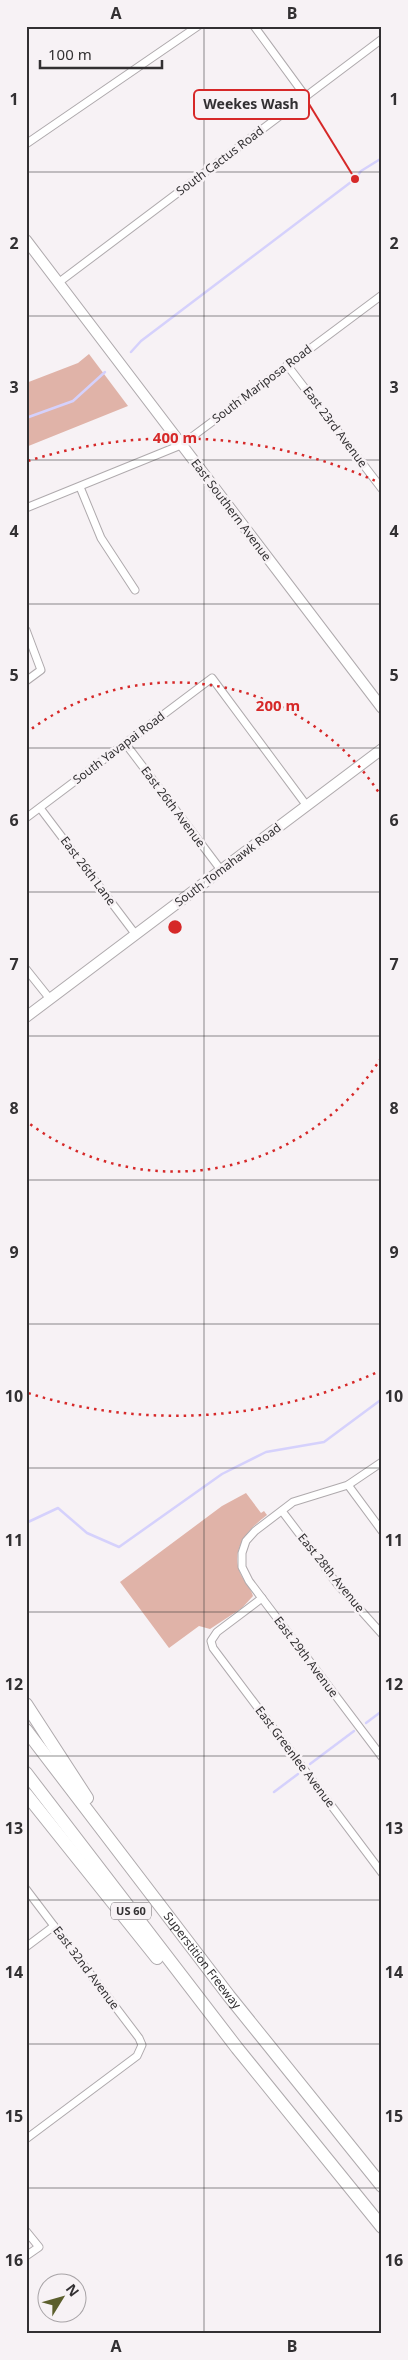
<svg xmlns="http://www.w3.org/2000/svg" width="408" height="2360" viewBox="0 0 408 2360" font-family="'Noto Sans',sans-serif">
<style>
.green{fill:#e0b3a8}
.lines{fill:none;stroke-linecap:round;stroke-linejoin:round}
.stream{stroke:#d5d1fc;stroke-width:2.5}
.street-casing{stroke:#afaaad;stroke-width:9}
.secondary-casing{stroke:#afaaad;stroke-width:12}
.highway-casing{stroke:#afaaad;stroke-width:14}
.street{stroke:#fff;stroke-width:7}
.secondary{stroke:#fff;stroke-width:10}
.highway{stroke:#fff;stroke-width:12}
.grid{fill:none;stroke:#323032;stroke-width:1;stroke-opacity:0.55}
.ring{fill:none;stroke:#d62828;stroke-width:2.5;stroke-dasharray:2.5 5}
.labels{text-anchor:middle;stroke-width:5;stroke-linejoin:round;paint-order:stroke}
.shield{fill:#f7f2f5;stroke:#6d6a6c;stroke-width:1}
.shield-label{font-size:11px;font-weight:bold;fill:#323032}
.street-label{font-size:12px;fill:#323032;stroke:#f7f2f5}
.centre{fill:#d62828;stroke:#f7f2f5;stroke-width:2.5}
.ring-label{font-size:15px;text-anchor:middle;font-weight:bold;fill:#d62828;stroke:#f7f2f5;stroke-width:5;stroke-linejoin:round;paint-order:stroke}
.leader{fill:none;stroke:#d62828;stroke-width:2}
.callout-dot{fill:#d62828;stroke:#f7f2f5;stroke-width:2}
.callout{fill:#f7f2f5;stroke:#d62828;stroke-width:2}
.callout-label{font-size:14px;text-anchor:middle;font-weight:bold;fill:#323032}
.neatline{fill:none;stroke:#323032;stroke-width:2}
.grid-label{font-size:16px;text-anchor:middle;font-weight:bold;fill:#323032}
</style>
<rect width="100%" height="100%" fill="#f7f2f5"/>
<g class="green">
<path d="M89,354L128,406L26,447V383L78,363Z"/>
<path d="M246,1493L261,1513L264,1511L267,1515C248,1529 229,1550 241,1575C245,1583 251,1588 253,1596L242,1608L210,1629L199,1626L169,1648L120,1582L222,1506Z"/>
</g>
<g class="lines">
<g class="stream">
<path d="M131,352L141,341L355,179L361,171L382,158"/>
<path d="M26,418L73,401L105,372"/>
<path d="M26,1523L58,1508L87,1533L119,1547L222,1474L266,1452L324,1442L382,1399"/>
<path d="M366,1723L382,1711"/>
<path d="M310,1764L354,1731"/>
<path d="M274,1792L298,1774"/>
</g>
<g class="street-casing">
<g id="street">
<path d="M254,26L306,97"/>
<path d="M26,144L198,26"/>
<path d="M58,283L382,39"/>
<path d="M287,365L382,489"/>
<path d="M80,487L101,538L135,590"/>
<path d="M26,508L181,445L382,295"/>
<path d="M26,630L41,670L26,681"/>
<path d="M125,743L221,870"/>
<path d="M40,808L136,935"/>
<path d="M26,818L212,678L307,806"/>
<path d="M26,969L50,999"/>
<path d="M382,1462L348,1485L293,1502L255,1531L246,1541L242,1553V1567L249,1581L382,1757"/>
<path d="M348,1485L382,1531"/>
<path d="M282,1511L338,1585L382,1634"/>
<path d="M262,1598L217,1632L211,1641L213,1648L382,1873"/>
<path d="M26,1889L139,2038L142,2045L137,2056L26,2139"/>
<path d="M26,1947L54,1926"/>
<path d="M26,2231L39,2247L26,2256"/>
</g>
</g>
<g class="secondary-casing">
<g id="secondary">
<path d="M26,240L382,708"/>
<path d="M26,1017L382,749"/>
</g>
</g>
<g class="highway-casing">
<g id="highway">
<path d="M26,1704L87,1798"/>
<path id="s1" d="M26,1730L229,1996L382,2186"/>
<path d="M26,1773L237,2048L382,2227"/>
<path d="M26,1794L157,1958"/>
</g>
</g>
<use href="#street" class="street"/>
<use href="#secondary" class="secondary"/>
<use href="#highway" class="highway"/>
</g>
<path class="grid" d="M204,26V2334M26,172H382M26,316H382M26,460H382M26,604H382M26,748H382M26,892H382M26,1036H382M26,1180H382M26,1324H382M26,1468H382M26,1612H382M26,1756H382M26,1900H382M26,2044H382M26,2188H382"/>
<g class="ring">
<path d="M381 1058A244 244 0 0 1 26 1121M26 733A244 244 0 0 1 381 796"/>
<path d="M382 1370A489 489 0 0 1 28 1393M28 461A489 489 0 0 1 382 484"/>
</g>
<g class="labels">
<rect class="shield" x="111" y="1902.5" width="40" height="17" rx="4"/>
<g class="shield-label">
<text x="131" y="1915">US 60</text>
</g>
<g class="street-label">
<text transform="translate(220 161) rotate(-37)" y="4">South Cactus Road</text>
<text transform="translate(262 384) rotate(-37)" y="4">South Mariposa Road</text>
<text transform="translate(335 427) rotate(53)" y="4">East 23rd Avenue</text>
<text transform="translate(231 510) rotate(53)" y="4">East Southern Avenue</text>
<text transform="translate(119 748) rotate(-37)" y="4">South Yavapai Road</text>
<text transform="translate(173 807) rotate(53)" y="4">East 26th Avenue</text>
<text transform="translate(228 865) rotate(-37)" y="4">South Tomahawk Road</text>
<text transform="translate(88 871) rotate(53)" y="4">East 26th Lane</text>
<text transform="translate(331 1573) rotate(51)" y="4">East 28th Avenue</text>
<text transform="translate(306 1657) rotate(53)" y="4">East 29th Avenue</text>
<text transform="translate(295 1757) rotate(53)" y="4">East Greenlee Avenue</text>
<text dy="4" stroke="none"><textPath href="#s1" startOffset="290">Superstition Freeway</textPath></text>
<text transform="translate(86 1968) rotate(53)" y="4">East 32nd Avenue</text>
</g>
</g>
<circle cx="175" cy="927" r="8" class="centre"/>
<g class="ring-label">
<text x="175" y="443">400 m</text>
<text x="278" y="711">200 m</text>
</g>
<path class="leader" d="M355 179L309 104"/>
<circle class="callout-dot" cx="355" cy="179" r="5"/>
<rect class="callout" x="194" y="90" width="115" height="29" rx="5"/>
<g class="callout-label">
<text x="251" y="109">Weekes Wash</text>
</g>
<rect width="408" height="2360" fill="none" stroke="#f7f2f5" stroke-width="55"/>
<g transform="translate(62 2298) rotate(53)"><circle r="24" fill="#f7f2f5" stroke="#a8a4a7"/>
<path d="M0-4L9 19L0 12L-9 19Z" fill="#5c5f2d"/>
<text y="-8" font-size="14" font-weight="bold" text-anchor="middle" fill="#323032">N</text>
</g>
<path d="M40 60v8h122v-8" fill="none" stroke="#323032" stroke-width="2.5"/>
<text x="48" y="60" font-size="15" fill="#323032" stroke="#f7f2f5" stroke-width="4" paint-order="stroke">100 m</text>
<rect x="28" y="28" width="352" height="2304" class="neatline"/>
<g class="grid-label">
<text x="116" y="19">A</text>
<text x="292" y="19">B</text>
<text x="14" y="105">1</text>
<text x="394" y="105">1</text>
<text x="14" y="249">2</text>
<text x="394" y="249">2</text>
<text x="14" y="393">3</text>
<text x="394" y="393">3</text>
<text x="14" y="537">4</text>
<text x="394" y="537">4</text>
<text x="14" y="681">5</text>
<text x="394" y="681">5</text>
<text x="14" y="826">6</text>
<text x="394" y="826">6</text>
<text x="14" y="970">7</text>
<text x="394" y="970">7</text>
<text x="14" y="1114">8</text>
<text x="394" y="1114">8</text>
<text x="14" y="1258">9</text>
<text x="394" y="1258">9</text>
<text x="14" y="1402">10</text>
<text x="394" y="1402">10</text>
<text x="14" y="1546">11</text>
<text x="394" y="1546">11</text>
<text x="14" y="1690">12</text>
<text x="394" y="1690">12</text>
<text x="14" y="1834">13</text>
<text x="394" y="1834">13</text>
<text x="14" y="1978">14</text>
<text x="394" y="1978">14</text>
<text x="14" y="2122">15</text>
<text x="394" y="2122">15</text>
<text x="14" y="2266">16</text>
<text x="394" y="2266">16</text>
<text x="116" y="2352">A</text>
<text x="292" y="2352">B</text>
</g>
</svg>
